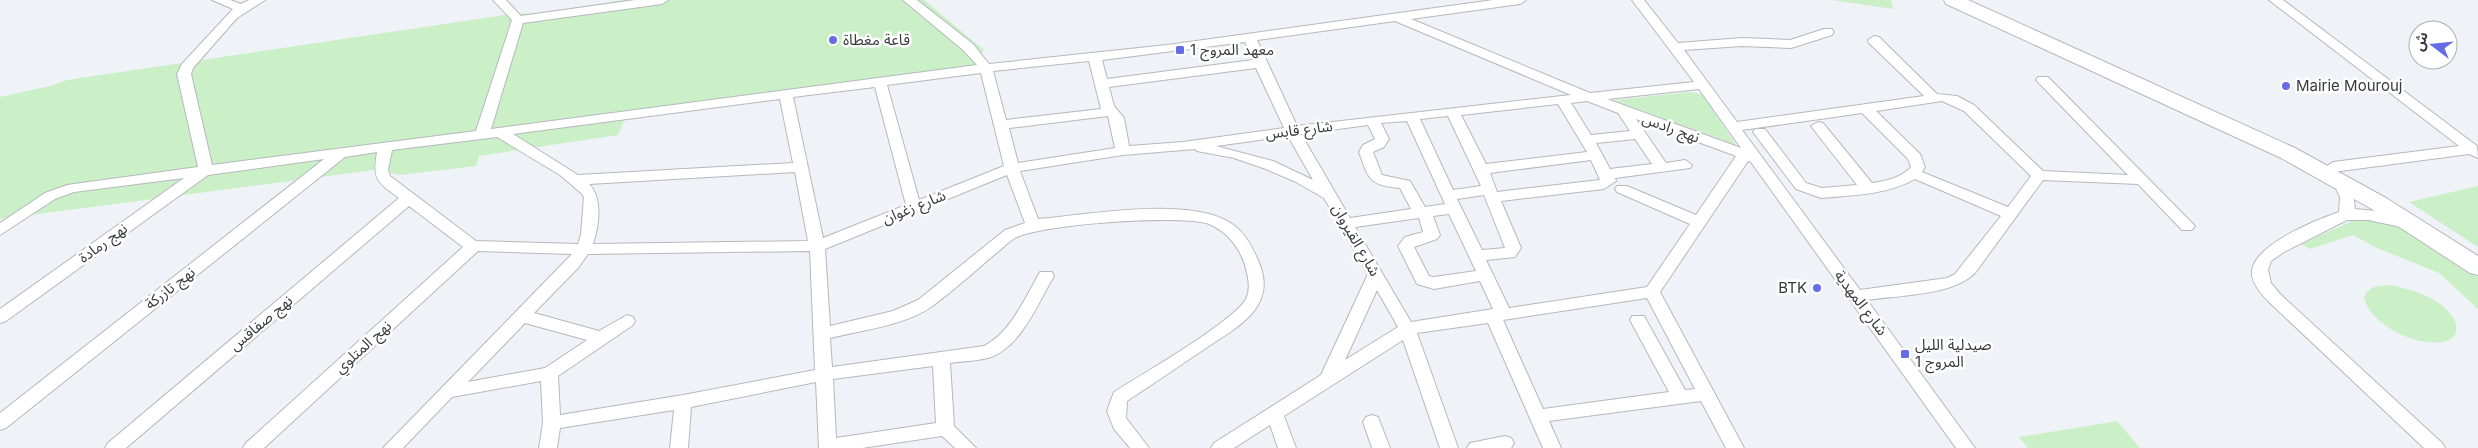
<svg xmlns="http://www.w3.org/2000/svg" width="2478" height="448" viewBox="0 0 2478 448" font-family="Inter,'Noto Sans Arabic',sans-serif">
<style>
.green{fill:#cbf0c8}
.lines{fill:none;stroke-linecap:round;stroke-linejoin:round}
.minor-casing{stroke:#b5b8bd;stroke-width:2}
.highway-casing{stroke:#b5b8bd;stroke-width:2}
.minor{fill:#fff;fill-rule:evenodd}
.highway{fill:#fff;fill-rule:evenodd}
.poi-dot{fill:#666ce5;stroke:#fff;stroke-width:2}
.labels{text-anchor:middle;stroke-width:5;stroke-linejoin:round;paint-order:stroke}
.poi-label{font-size:15px;fill:#38393b;stroke:#fff;text-anchor:start}
.street-label{font-size:15px;fill:#38393b;stroke:#fff}
</style>
<rect width="100%" height="100%" fill="#eff2f7"/>
<g class="green">
<path d="M624,0H924L984,50L977,58L983,67L625,119L618,135L479,156L476,166L400,175L374,170L0,219V97L50,86L67,80L511,14L538,13Z"/>
<path d="M1831,0H1891L1893,9Z"/>
<path d="M1691,92L1703,95L1736,145L1614,100Z"/>
<path d="M2478,186V247L2409,202Z"/>
<path d="M2354,220H2370L2400,227L2478,277V309L2439,273L2377,248L2353,235L2310,249L2301,244Z"/>
<path d="M2389,285C2412,289 2447,299 2456,324C2458,331 2455,337 2449,340C2422,351 2369,325 2364,297C2369,286 2377,286 2389,285Z"/>
<path d="M2117,421L2140,448H2028L2019,437Z"/>
</g>
<g class="lines">
<g class="minor-casing">
<g id="minor">
<path d="M212,0H230L241,4L249,0H265L237,18L193,68L191,74L212,165L476,131L512,20L493,0H506L521,16L635,0H668L662,4L523,23L491,129L977,65L963,50L903,0H917L973,44L989,64L1167,45L1493,0H1526L1520,4L1411,19L1590,93L1694,82L1632,0H1644L1678,43L1742,38L1790,40L1824,29H1832L1834,32L1832,35L1791,48L1742,46L1684,50L1737,122L1924,96L1869,43L1868,40L1874,36L1879,37L1937,94L1957,96L1974,105L2043,171L2128,175L2036,80L2038,77H2048L2195,226L2192,230H2182L2138,184L2043,180L1975,273C1952,296 1899,295 1867,300L1975,448H1956L1751,162L1748,161L1660,292L1744,448H1726L1701,401L1549,421L1561,448H1543L1488,323L1417,333L1458,448H1440L1403,340L1284,416L1296,448H1278L1270,425L1234,448H1211L1214,443L1321,375L1368,274L1324,198L1294,181L1263,168L1234,158L1197,151L1195,149L1123,155L1020,171L1038,219C1087,215 1198,194 1236,227C1246,235 1252,247 1257,258C1266,277 1267,294 1254,311C1241,327 1222,337 1206,348C1179,366 1153,384 1127,401L1126,418L1149,448H1130L1114,429L1107,411L1114,392C1141,375 1233,322 1246,299C1250,291 1249,281 1247,273C1243,252 1229,232 1209,224C1183,214 1040,224 1015,238C1008,242 1002,249 995,254C974,272 953,291 931,307C903,326 862,330 830,338L832,367L984,346C1011,332 1025,298 1040,272H1052L1054,276C1038,303 1022,345 991,357C979,361 963,361 950,363L954,426L976,448H955L942,436L862,448H819L816,382L691,407L688,448H670L674,410L560,428L557,448H539L543,423L541,381L452,397L403,448H383L572,254L478,251L264,448H243L246,443L463,247L409,206L126,448H105L108,443L399,198C378,182 372,181 377,152L345,157L6,428L0,430V413L324,159L208,175L6,321L0,323V309L184,178L74,192L55,199L0,235V223L45,193L67,185L198,167L177,74L182,64L233,9ZM1395,21L1571,95L1297,126L1257,40ZM1245,42L1253,60L1107,79L1102,60ZM1089,61L1101,109L1006,120L993,71ZM1256,68L1284,128L1183,142L1129,146L1124,118L1114,106L1109,87ZM981,73L1004,166L919,200L887,85ZM875,87L906,205L823,238L793,97ZM1699,89L1741,148L1607,99ZM780,99L793,163L578,175L513,134ZM1587,101L1618,113L1630,131L1591,135L1571,103ZM1942,101L1964,111L2031,176L2008,207L1922,172L1925,167L1920,154L1876,111ZM1558,104L1587,152L1486,164L1461,115ZM1862,113L1908,159L1911,167C1902,178 1885,181 1872,183L1823,123L1818,122L1811,126L1857,185L1822,188L1806,183L1765,129H1755L1753,132L1796,189L1821,198C1852,195 1887,195 1915,179L2001,216L1955,274L1947,278L1860,290L1742,130ZM1108,116L1115,148L1018,163L1009,128ZM1448,116L1481,186L1453,190L1420,119ZM1636,119L1736,156L1696,215L1627,186H1617L1615,189L1617,192L1690,224L1647,287L1509,308L1486,260L1515,257L1521,248L1501,201L1604,189L1616,181L1615,178L1690,168L1692,165L1685,160L1666,163ZM1407,121L1445,204L1425,207L1410,181L1382,175L1373,152L1384,147L1389,139L1381,123ZM1368,125L1375,139L1363,145L1359,152C1369,180 1369,185 1400,188L1411,209L1350,218L1301,134ZM1288,136L1313,180L1273,161L1216,146ZM497,137L560,175L581,193L584,197L581,234L578,244L476,241L390,176L388,170L392,150ZM1635,139L1652,164L1610,169L1596,143ZM1591,160L1600,180L1497,192L1490,173ZM795,172L808,241L593,244C599,226 603,198 589,184ZM1007,175L1025,223L1005,230L918,300L893,311L830,326L825,249ZM1484,195L1505,248L1482,250L1457,199ZM1449,214L1476,271L1434,277L1429,276L1414,247L1437,239L1440,235L1433,216ZM1419,218L1423,232L1405,237L1398,246L1417,284L1434,289L1480,281L1493,309L1411,322L1355,227ZM810,251L815,370L683,395L560,415L558,376L633,325L635,321L633,317L627,315L599,331L534,313L578,268L588,254ZM1377,290L1398,327L1345,360ZM1647,298L1695,389L1685,390L1644,316H1632L1630,320L1669,392L1543,409L1503,320ZM525,323L587,340L545,368L468,382ZM933,366L936,423L836,438L833,379Z"/>
<path d="M2269,0H2283L2477,146L2478,158L2469,154L2333,172L2328,170L2326,167L2333,162L2459,146Z"/>
<path d="M2339,175L2344,177L2353,193L2355,209L2376,211L2411,219L2413,223L2411,227L2406,228L2368,220H2347L2284,252L2271,261L2268,270L2271,283L2281,295L2442,443L2445,448H2424L2270,303C2262,295 2250,282 2252,270C2256,244 2316,220 2339,212L2340,197L2332,180Z"/>
<path d="M1372,415L1378,417L1390,448H1372L1363,422L1366,417Z"/>
<path d="M1505,436L1511,438L1514,443L1511,448H1467L1470,443Z"/>
</g>
</g>
<g class="highway-casing">
<path id="highway" d="M1944,0H1968L2295,148L2386,198L2478,256V275L2470,273L2370,208L2281,158L1946,4Z"/>
</g>
<use href="#minor" class="minor"/>
<use href="#highway" class="highway"/>
</g>
<g class="poi-dot">
<circle cx="833" cy="40" r="5"/>
<rect x="1175" y="45" width="10" height="10" rx="2.5"/>
<circle cx="2286" cy="86" r="5"/>
<circle cx="1817" cy="288" r="5"/>
<rect x="1900" y="349" width="10" height="10" rx="2.5"/>
</g>
<g class="labels">
<g class="poi-label">
<text x="843" y="45">قاعة مغطاة</text>
<text x="1190" y="55">معهد المروج 1</text>
<text x="2296" y="91">Mairie Mourouj</text>
<text x="1807" y="293" text-anchor="end">BTK</text>
<text x="1915" y="350">صيدلية الليل<tspan x="1915" dy="17">المروج 1</tspan></text>
</g>
<g class="street-label">
<text transform="translate(1671 128) rotate(20)" y="5">نهج رادس</text>
<text transform="translate(1299 130) rotate(-7)" y="5">شارع قابس</text>
<text transform="translate(914 207) rotate(-22)" y="5">شارع زغوان</text>
<text transform="translate(1356 240) rotate(60)" y="5">شارع القيروان</text>
<text transform="translate(103 243) rotate(-36)" y="5">نهج رمادة</text>
<text transform="translate(170 288) rotate(-38)" y="5">نهج تازركة</text>
<text transform="translate(1861 303) rotate(53)" y="5">شارع المهدية</text>
<text transform="translate(261 323) rotate(-40)" y="5">نهج صفاقس</text>
<text transform="translate(363 347) rotate(-42)" y="5">نهج المتلوي</text>
</g>
</g>
<g transform="translate(2433 45) rotate(286)"><circle r="24" fill="#ffffff" stroke="#afb0b1"/>
<path d="M0-4L9 19L0 12L-9 19Z" fill="#666ce5"/>
<text y="-8" font-size="14" font-weight="bold" text-anchor="middle" fill="#38393b">ش</text>
</g>
</svg>
